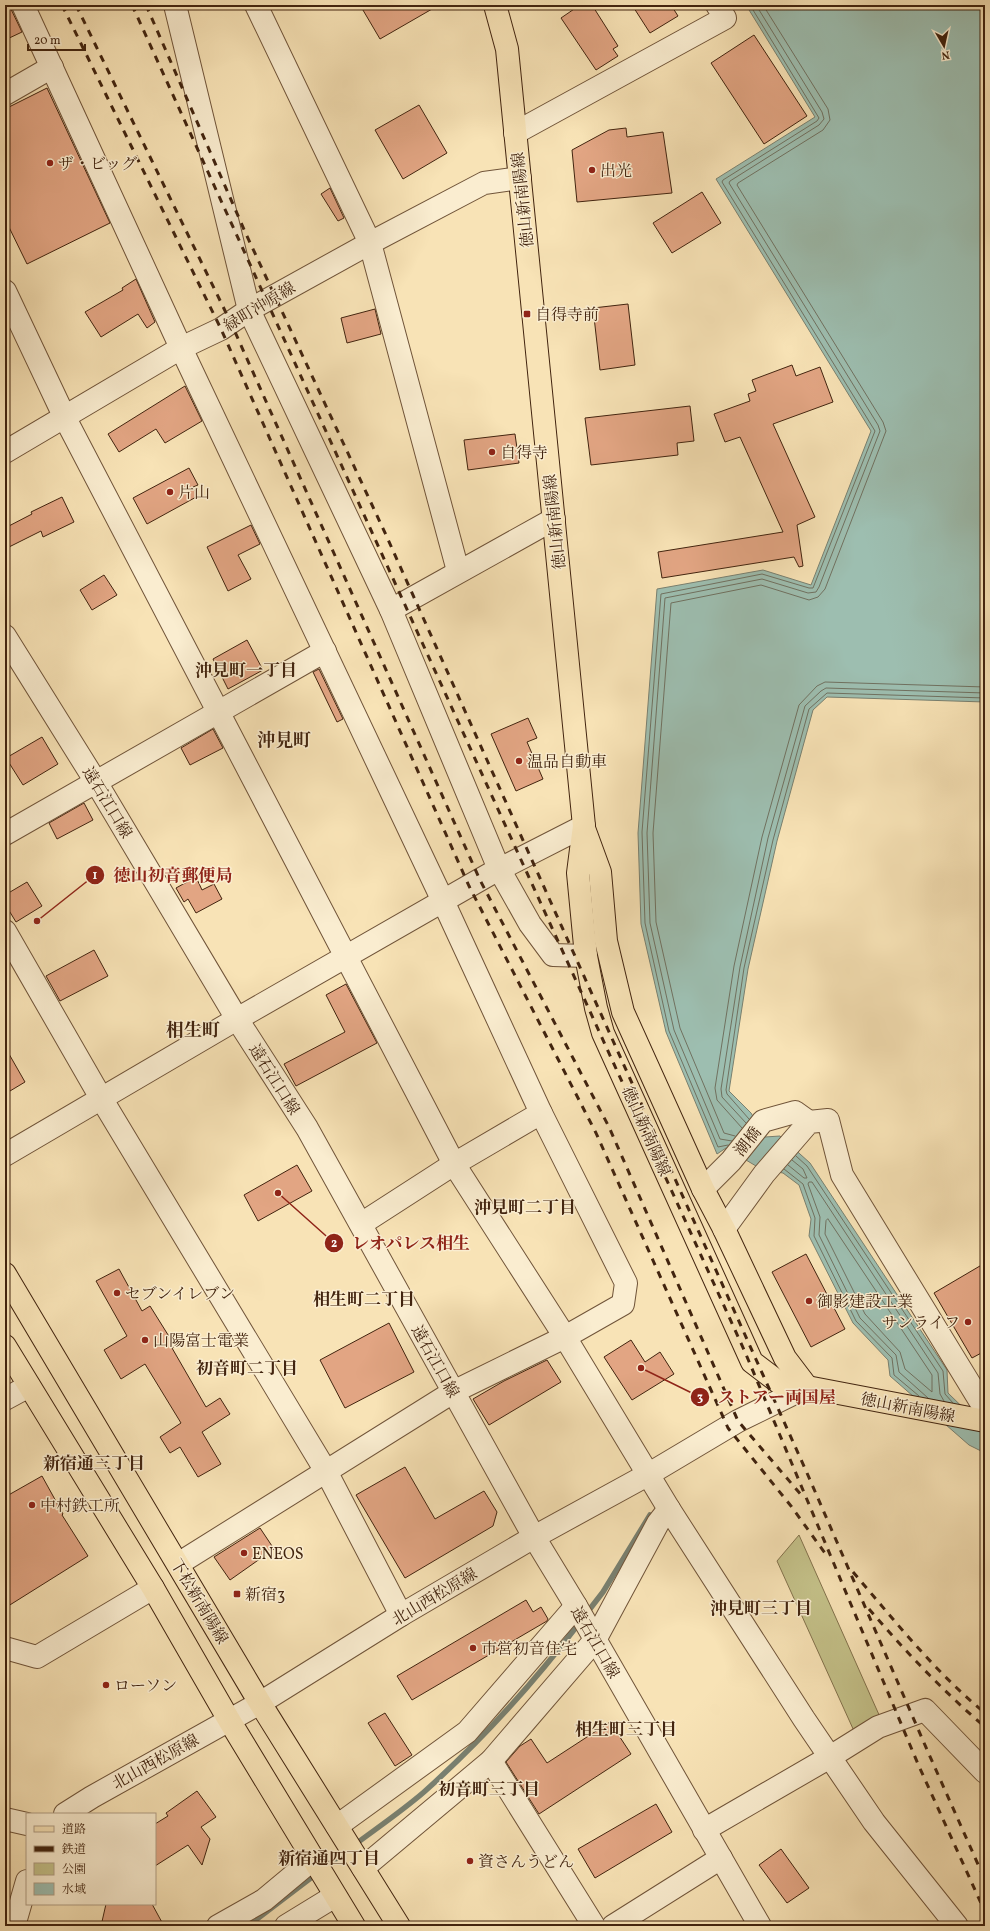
<svg xmlns="http://www.w3.org/2000/svg" width="990" height="1931" viewBox="0 0 990 1931" font-family="Vollkorn,'Noto Serif JP',serif">
<style>
.green{fill:#c4c189;stroke:#83724c}
.water{fill:#9dbeb0;stroke:#798070}
.lines{fill:none;stroke-linecap:round;stroke-linejoin:round}
.shore{stroke:#707160;stroke-width:1}
.stream{stroke:#798070;stroke-width:5.5}
.building{fill:#e2a583;stroke:#42240f}
.minor-casing{stroke:#705439;stroke-width:24}
.major-casing{stroke:#42240f;stroke-width:24}
.minor{stroke:#faedd0;stroke-width:22}
.major{stroke:#f8e3b6;stroke-width:22}
.rail{stroke:#42240f;stroke-width:3;stroke-dasharray:7 7;stroke-linecap:butt}
.poi-dot{fill:#8f2418;stroke:#faedd0;stroke-width:1.5}
.labels{text-anchor:middle;stroke-width:3;stroke-linejoin:round;paint-order:stroke}
.poi-label{font-size:16px;fill:#42240f;stroke:#faedd0;text-anchor:start}
.street-label{font-size:16px;fill:#42240f;stroke:#faedd0}
.neighbourhood-label{font-size:17px;font-weight:bold;fill:#42240f;stroke:#faedd0}
.quarter-label{font-size:18px;font-weight:bold;fill:#42240f;stroke:#faedd0}
.leader{fill:none;stroke:#8f2418;stroke-width:1.5}
.callout-dot{fill:#8f2418;stroke:#faedd0;stroke-width:1.5}
.mark-label{font-size:12px;text-anchor:middle;font-weight:bold;fill:#fff}
.callout-label{font-size:17px;text-anchor:middle;font-weight:bold;fill:#8f2418;stroke:#faedd0;stroke-width:3;stroke-linejoin:round;paint-order:stroke}
</style>
<rect width="100%" height="100%" fill="#f8e3b6"/>
<filter id="stains"><feTurbulence type="fractalNoise" baseFrequency=".005" numOctaves="4"/><feColorMatrix values="0 0 0 0 .2 0 0 0 0 .09 0 0 0 0 .02 0 0 0 .5 -.17"/></filter>
<radialGradient id="worn" r=".72"><stop offset=".6" stop-color="#630" stop-opacity="0"/><stop offset="1" stop-color="#630" stop-opacity=".3"/></radialGradient>
<path class="green" d="M799,1535L880,1717L854,1731L777,1561Z"/>
<path class="water" d="M746,5H985V702L827,697L813,710L777,841L748,969L729,1091L751,1113L765,1137L780,1136L810,1163L947,1370L948,1393L985,1429V1453L969,1445L890,1376L888,1360L853,1323L809,1236L811,1219L799,1185L783,1173L761,1169L726,1148L717,1154L666,1032L641,924L638,833L657,589L763,570L811,585L871,431L716,179L815,117Z"/>
<g class="lines">
<g class="shore">
<path d="M749,1119L727,1094L726,1090L744,968L773,840L809,709L827,693L985,698"/>
<path d="M746,1123L722,1097L721,1089L740,967L768,838L805,706L821,691L826,688L985,693"/>
<path d="M742,1128L717,1100L715,1088L734,966L762,837L799,705L817,686L825,682L985,687"/>
<path d="M735,1136L724,1133L680,1028L656,922L653,833L671,603L761,585L809,600L818,597L825,589L886,431L883,422L737,185L738,183L823,130L830,120L828,109L763,5"/>
<path d="M732,1141L720,1139L674,1030L650,923L647,833L665,598L762,579L808,593L816,592L819,587L880,431L878,425L729,183L730,181L819,125L824,119L822,112L756,5"/>
<path d="M728,1145L718,1147L669,1031L645,923L642,832L661,594L762,574L809,588H813L875,431L722,182L723,180L817,121L819,118L750,5"/>
<path d="M796,1156L807,1166L943,1371L945,1394L953,1403"/>
<path d="M788,1165L804,1178H807L803,1169L792,1160"/>
<path d="M784,1169L803,1184L815,1218L814,1236L856,1321L892,1358L894,1375L919,1396"/>
<path d="M828,1219L932,1375V1392L905,1369L900,1352L865,1314L825,1234L826,1221Z"/>
<path d="M928,1398L899,1372L896,1355L860,1318L819,1235L820,1217L808,1184L809,1182H812L938,1373L940,1394L944,1401"/>
</g>
<g class="stream">
<path d="M586,1614L603,1592L650,1515"/>
<path d="M353,1846C377,1828 402,1811 424,1792C481,1741 533,1684 580,1622"/>
<path d="M325,1867L347,1851"/>
<path d="M248,1926L316,1874"/>
</g>
</g>
<g class="building">
<path d="M5,5H9L22,32L5,40Z"/>
<path d="M360,5H439L380,39Z"/>
<path d="M580,5H592L618,46L613,49L618,56L596,70L561,18Z"/>
<path d="M632,5H671L678,16L650,33Z"/>
<path d="M754,35L807,116L764,144L711,63Z"/>
<path d="M47,88L110,223L27,264L5,219V109Z"/>
<path d="M419,105L447,153L403,179L375,130Z"/>
<path d="M626,128L627,137L663,132L672,193L577,202L572,150L609,130Z"/>
<path d="M330,188L344,218L338,221L321,194Z"/>
<path d="M702,192L721,223L672,253L653,223Z"/>
<path d="M136,279L155,322L147,328L138,314L101,337L85,312L123,290L122,288Z"/>
<path d="M628,304L635,365L600,370L593,308Z"/>
<path d="M375,309L381,334L347,343L341,318Z"/>
<path d="M792,365L796,376L820,367L833,402L773,424L815,517L797,525L803,566L799,567L794,557L662,578L658,552L783,532L740,437L725,442L714,414L750,401L748,394L756,391L752,380Z"/>
<path d="M185,386L202,421L165,443L156,429L119,452L108,434Z"/>
<path d="M690,406L694,441L677,443L678,455L591,465L585,418Z"/>
<path d="M515,434L519,463L468,470L464,440Z"/>
<path d="M189,468L198,485L193,487L198,496L147,524L133,498Z"/>
<path d="M62,497L74,522L43,537L41,531L5,549V528L32,514L31,512Z"/>
<path d="M251,525L260,544L238,555L251,579L228,591L207,547Z"/>
<path d="M104,575L117,595L92,610L80,590Z"/>
<path d="M247,640L263,670L228,689L213,659Z"/>
<path d="M319,669L343,719L337,722L313,672Z"/>
<path d="M528,718L537,738L527,742L543,779L516,791L491,734Z"/>
<path d="M213,729L223,748L190,765L181,748Z"/>
<path d="M42,737L58,764L23,785L6,758Z"/>
<path d="M84,803L93,820L57,839L49,823Z"/>
<path d="M196,877L202,890L214,884L222,899L196,913L188,899L184,902L176,888Z"/>
<path d="M27,882L42,906L16,922L5,904V895Z"/>
<path d="M94,950L108,976L60,1001L46,976Z"/>
<path d="M346,984L377,1043L296,1086L284,1064L345,1032L326,995Z"/>
<path d="M5,1047L25,1082L5,1094Z"/>
<path d="M297,1165L312,1191L258,1221L244,1195Z"/>
<path d="M806,1254L845,1329L811,1347L772,1272Z"/>
<path d="M985,1263V1351L972,1358L934,1293Z"/>
<path d="M119,1269L142,1311L150,1306L175,1346L172,1348L206,1407L220,1398L230,1414L202,1432L221,1464L198,1477L180,1447L170,1453L160,1437L181,1423L145,1364L121,1379L104,1350L127,1336L96,1281Z"/>
<path d="M389,1323L414,1372L345,1408L320,1360Z"/>
<path d="M631,1340L645,1362L660,1352L674,1374L632,1400L604,1357Z"/>
<path d="M547,1360L561,1382L489,1425L473,1399L504,1381Z"/>
<path d="M405,1467L435,1519L484,1491L497,1512L493,1526L405,1578L356,1495Z"/>
<path d="M42,1476L63,1514L62,1515L88,1556L5,1608V1497Z"/>
<path d="M260,1528L274,1549L230,1580L214,1557Z"/>
<path d="M526,1600L533,1612L541,1607L548,1619L547,1621L412,1700L397,1676Z"/>
<path d="M385,1713L412,1755L395,1766L368,1723Z"/>
<path d="M610,1722L631,1754L539,1814L506,1762L520,1746L531,1739L547,1763Z"/>
<path d="M197,1791L216,1817L201,1827L210,1839L202,1865L188,1845L155,1866V1824L168,1816L166,1813Z"/>
<path d="M656,1804L672,1832L595,1878L578,1849Z"/>
<path d="M781,1849L809,1888L787,1903L759,1865Z"/>
<path d="M106,1904H152L164,1926H101Z"/>
</g>
<g class="lines">
<g class="minor-casing">
<g id="minor">
<path d="M23,5L181,348L443,901L541,1113L626,1283L623,1304L565,1337L453,1392L178,1564"/>
<path d="M175,5L249,310L391,610L499,869L530,924L553,955L586,956"/>
<path d="M256,5L370,243L458,571"/>
<path d="M5,94L52,67"/>
<path d="M515,133L725,18L717,5"/>
<path d="M5,291L65,418L454,1164L565,1337L669,1509L804,1719L874,1822L957,1926"/>
<path d="M5,452L181,348L221,329L249,310L370,243L484,183L520,178"/>
<path d="M391,610L554,519"/>
<path d="M5,636L96,782L237,1019L307,1128L534,1537L576,1606L760,1926"/>
<path d="M5,834L325,651"/>
<path d="M5,931L101,1098L327,1473L401,1615"/>
<path d="M5,1155L237,1019L490,874L584,826"/>
<path d="M703,1189L731,1161L763,1121L795,1112L809,1122"/>
<path d="M361,1224L454,1164L541,1113"/>
<path d="M724,1229L764,1174L809,1122L828,1120L842,1175L985,1409"/>
<path d="M5,1399L29,1386"/>
<path d="M5,1648L37,1657L153,1588"/>
<path d="M491,1761L594,1926"/>
<path d="M65,1814L92,1797L260,1703L401,1615L534,1537L649,1474L738,1421L807,1387"/>
<path d="M5,1819L27,1824"/>
<path d="M337,1826L467,1732L576,1606"/>
<path d="M704,1830L830,1757L878,1727L925,1710L985,1772"/>
<path d="M363,1868L491,1761L595,1640L658,1523L669,1509"/>
<path d="M14,1926L27,1881"/>
<path d="M218,1926L264,1900L312,1860"/>
<path d="M286,1926L335,1896"/>
<path d="M613,1926L721,1858"/>
</g>
</g>
<g class="major-casing">
<g id="major">
<path d="M495,5L507,49L584,826L578,873L586,956L596,1008L603,1033L752,1362L781,1384L807,1387L985,1421"/>
<path d="M585,831L600,872L606,941L623,1012L703,1189L724,1229L785,1358L807,1387"/>
<path d="M5,1274L260,1703L399,1926"/>
<path d="M5,1346L153,1588L229,1720L354,1926"/>
</g>
</g>
<use href="#minor" class="minor"/>
<use href="#major" class="major"/>
<g class="rail">
<path d="M62,5L221,329L469,886L596,1133L728,1428L791,1506L827,1556"/>
<path d="M76,5L231,323L480,880L609,1127L738,1421L803,1497"/>
<path d="M132,5L745,1352L918,1764L985,1912"/>
<path d="M146,5L246,234L386,535L807,1473L928,1752L985,1880"/>
<path d="M853,1572C895,1621 935,1672 985,1713"/>
<path d="M869,1609C905,1651 943,1691 985,1727"/>
</g>
</g>
<g class="poi-dot">
<circle cx="50" cy="163" r="4"/>
<circle cx="592" cy="170" r="4"/>
<rect x="523" y="310" width="8" height="8" rx="2"/>
<circle cx="492" cy="452" r="4"/>
<circle cx="170" cy="492" r="4"/>
<circle cx="519" cy="761" r="4"/>
<circle cx="117" cy="1293" r="4"/>
<circle cx="809" cy="1301" r="4"/>
<circle cx="968" cy="1322" r="4"/>
<circle cx="145" cy="1340" r="4"/>
<circle cx="32" cy="1505" r="4"/>
<circle cx="244" cy="1553" r="4"/>
<rect x="233" y="1590" width="8" height="8" rx="2"/>
<circle cx="473" cy="1648" r="4"/>
<circle cx="106" cy="1685" r="4"/>
<circle cx="470" cy="1861" r="4"/>
</g>
<g class="labels">
<g class="poi-label">
<text x="58" y="169">ザ・ビッグ</text>
<text x="600" y="176">出光</text>
<text x="535" y="320">自得寺前</text>
<text x="500" y="458">自得寺</text>
<text x="178" y="498">片山</text>
<text x="527" y="767">温品自動車</text>
<text x="125" y="1299">セブンイレブン</text>
<text x="817" y="1307">御影建設工業</text>
<text x="960" y="1328" text-anchor="end">サンライフ</text>
<text x="153" y="1346">山陽富士電業</text>
<text x="40" y="1511">中村鉄工所</text>
<text x="252" y="1559">ENEOS</text>
<text x="245" y="1600">新宿3</text>
<text x="481" y="1654">市営初音住宅</text>
<text x="114" y="1691">ローソン</text>
<text x="478" y="1867">資さんうどん</text>
</g>
<g class="street-label">
<text transform="translate(522 200) rotate(-96)" y="6">徳山新南陽線</text>
<text transform="translate(259 306) rotate(-31)" y="6">緑町沖原線</text>
<text transform="translate(554 522) rotate(-96)" y="6">徳山新南陽線</text>
<text transform="translate(108 802) rotate(59)" y="6">遠石江口線</text>
<text transform="translate(275 1079) rotate(58)" y="6">遠石江口線</text>
<text transform="translate(647 1131) rotate(66)" y="6">徳山新南陽線</text>
<text transform="translate(747 1141) rotate(-51)" y="6">潮橋</text>
<text transform="translate(436 1361) rotate(61)" y="6">遠石江口線</text>
<text transform="translate(908 1407) rotate(11)" y="6">徳山新南陽線</text>
<text transform="translate(434 1596) rotate(-31)" y="6">北山西松原線</text>
<text transform="translate(200 1601) rotate(59)" y="6">下松新南陽線</text>
<text transform="translate(596 1642) rotate(60)" y="6">遠石江口線</text>
<text transform="translate(155 1761) rotate(-29)" y="6">北山西松原線</text>
</g>
<g class="neighbourhood-label">
<text x="246" y="676">沖見町一丁目</text>
<text x="525" y="1213">沖見町二丁目</text>
<text x="364" y="1305">相生町二丁目</text>
<text x="247" y="1374">初音町二丁目</text>
<text x="94" y="1469">新宿通三丁目</text>
<text x="761" y="1614">沖見町三丁目</text>
<text x="626" y="1735">相生町三丁目</text>
<text x="489" y="1795">初音町三丁目</text>
<text x="329" y="1864">新宿通四丁目</text>
</g>
<g class="quarter-label">
<text x="284" y="746">沖見町</text>
<text x="193" y="1036">相生町</text>
</g>
</g>
<path class="leader" d="M37 921L95 875M278 1193L334 1243M641 1368L700 1397"/>
<g class="callout-dot">
<circle cx="37" cy="921" r="4"/>
<circle cx="278" cy="1193" r="4"/>
<circle cx="641" cy="1368" r="4"/>
<circle cx="95" cy="875" r="10"/>
<circle cx="334" cy="1243" r="10"/>
<circle cx="700" cy="1397" r="10"/>
</g>
<g class="mark-label">
<text x="95" y="879">1</text>
<text x="334" y="1247">2</text>
<text x="700" y="1401">3</text>
</g>
<g class="callout-label">
<text x="173" y="881">徳山初音郵便局</text>
<text x="411" y="1249">レオパレス相生</text>
<text x="777" y="1403">ストアー両国屋</text>
</g>
<rect width="990" height="1931" fill="none" stroke="#f8e3b6" stroke-width="20"/>
<rect x="6" y="6" width="978" height="1919" fill="none" stroke="#42240f" stroke-width="2"/>
<rect x="10" y="10" width="970" height="1911" fill="none" stroke="#42240f"/>
<rect x="26" y="1813" width="130" height="92" fill="#faedd0" stroke="#b09d83"/>
<rect x="34" y="1826" width="20" height="6" fill="#f8e3b6" stroke="#b09d83"/>
<text x="62" y="1833" font-size="12" fill="#42240f">道路</text>
<rect x="34" y="1846" width="20" height="6" fill="#42240f" stroke="#b09d83"/>
<text x="62" y="1853" font-size="12" fill="#42240f">鉄道</text>
<rect x="34" y="1863" width="20" height="12" fill="#c4c189" stroke="#b09d83"/>
<text x="62" y="1873" font-size="12" fill="#42240f">公園</text>
<rect x="34" y="1883" width="20" height="12" fill="#9dbeb0" stroke="#b09d83"/>
<text x="62" y="1893" font-size="12" fill="#42240f">水域</text>
<g transform="translate(944 46) rotate(171)" stroke="#faedd0" stroke-width="3" paint-order="stroke">
<path d="M0-3L7 15L0 10L-7 15Z" fill="#42240f"/>
<text y="-6" font-size="11" font-weight="bold" text-anchor="middle" fill="#42240f">N</text>
</g>
<path d="M28 44v6h57v-6" fill="none" stroke="#42240f" stroke-width="2"/>
<text x="34" y="44" font-size="12" fill="#42240f" stroke="#faedd0" stroke-width="3" paint-order="stroke">20 m</text>
<rect width="100%" height="100%" filter="url(#stains)"/>
<rect width="100%" height="100%" fill="url(#worn)"/>
</svg>
